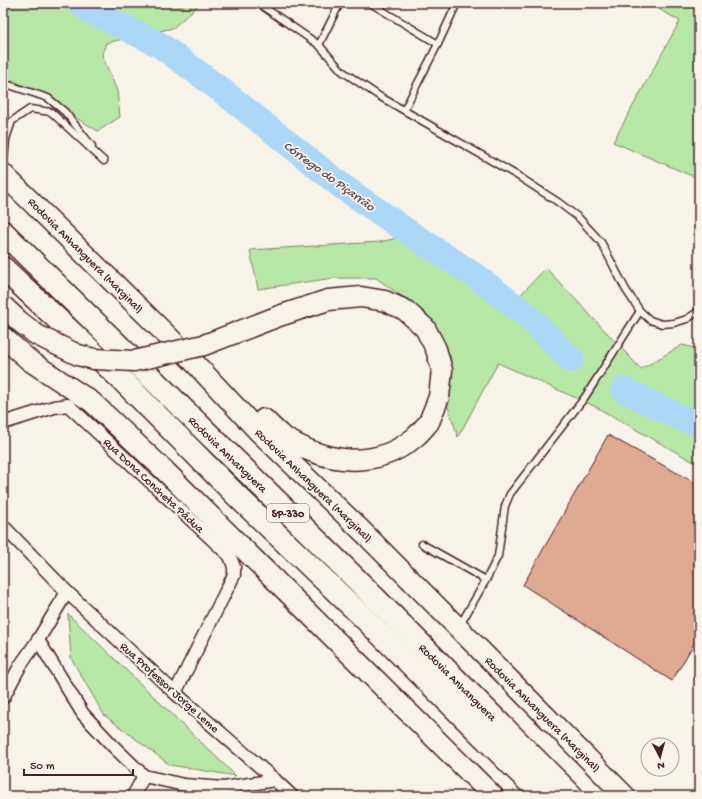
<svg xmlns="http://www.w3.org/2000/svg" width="702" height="799" viewBox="0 0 702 799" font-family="'Gochi Hand',sans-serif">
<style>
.green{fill:#b7e7a6;stroke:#808368}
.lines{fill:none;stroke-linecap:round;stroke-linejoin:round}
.river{stroke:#abd6f6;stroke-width:26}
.building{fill:#deaa92;stroke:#4a1f2b}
.service-casing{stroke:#4a1f2b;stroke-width:9}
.minor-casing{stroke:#4a1f2b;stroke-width:15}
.trunk-casing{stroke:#4a1f2b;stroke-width:23}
.motorway-casing{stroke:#4a1f2b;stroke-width:25}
.service{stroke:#f7f3e8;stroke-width:6}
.minor{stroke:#f7f3e8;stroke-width:12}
.trunk{stroke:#f7f3e8;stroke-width:20}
.motorway{stroke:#f7f3e8;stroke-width:22}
.trunk-bridge-casing{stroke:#4a1f2b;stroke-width:23;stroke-linecap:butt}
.trunk-bridge{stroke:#f7f3e8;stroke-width:20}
.labels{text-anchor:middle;stroke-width:3.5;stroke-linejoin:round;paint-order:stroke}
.shield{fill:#f7f3e8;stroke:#7e5f64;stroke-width:1}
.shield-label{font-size:11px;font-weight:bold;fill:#4a1f2b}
.street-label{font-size:12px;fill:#4a1f2b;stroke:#f7f3e8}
.water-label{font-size:13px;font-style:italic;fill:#624d5e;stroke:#f7f3e8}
</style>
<rect width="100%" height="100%" fill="#f7f3e8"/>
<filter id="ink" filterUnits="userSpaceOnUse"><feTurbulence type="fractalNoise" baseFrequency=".025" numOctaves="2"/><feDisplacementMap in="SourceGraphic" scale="8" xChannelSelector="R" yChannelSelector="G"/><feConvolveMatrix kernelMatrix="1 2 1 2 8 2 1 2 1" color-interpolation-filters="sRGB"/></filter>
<g filter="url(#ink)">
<g class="green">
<path d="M3,3H201L173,28L106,43L102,55L117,91L120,117L98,131L3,74Z"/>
<path d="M648,3H699V179L613,142L680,21Z"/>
<path d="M401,237L505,311L546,268L641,369L682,345L699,349V465L596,407L498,363L458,437L447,404L451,358L423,311L376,278H334L258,289L250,250L380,242Z"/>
<path d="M68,614L236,776L170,765L104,715L71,658Z"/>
</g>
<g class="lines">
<g class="river">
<path d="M80,3L89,10L160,45L221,90L343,187L411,234L477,277L528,316L571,360"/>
<path d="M624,390L677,416L699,424"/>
</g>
</g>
<path class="building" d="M608,435L699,485V635L672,681L523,585Z"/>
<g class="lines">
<g class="service-casing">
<g id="service">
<path d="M258,3L319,45L342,71L379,96L518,176L558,202L579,218L601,242L626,290L640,311L650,320L662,324L674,323L687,319L699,311"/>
<path d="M370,3L438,44"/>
<path d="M319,45L340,3"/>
<path d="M3,83L48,98L65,112L92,146"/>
<path d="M404,110L438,44L457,3"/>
<path d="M3,172L6,139L12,121L30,109L51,112L104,161"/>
<path d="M422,544L486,580L498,556L505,506L510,494L585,397L640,311"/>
<path d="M460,625L486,580"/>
</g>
</g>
<g class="minor-casing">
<g id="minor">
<path d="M3,423L54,407L68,405L230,556L234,567V575L175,693"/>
<path d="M3,526L67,592L38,640L83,714L113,746L144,776L184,785L224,788L275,780"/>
<path d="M67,592L175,693L275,780L292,796"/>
<path d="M3,698L20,666L38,640"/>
<path d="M133,796L144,776"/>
</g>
</g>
<g class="trunk-casing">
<g id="trunk">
<path d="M3,174L190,358L258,431L361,530L625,796"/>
<path d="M3,337L30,361L92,402L162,468L493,796"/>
<path d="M264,419C270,425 276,431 282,436C324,463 374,471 414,438C420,433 425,427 429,422"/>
</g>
</g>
<g class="motorway-casing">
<g id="motorway">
<path d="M3,232L356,579L572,796"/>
<path d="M3,268L121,379L237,496L361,615L543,796"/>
</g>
</g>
<use href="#service" class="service"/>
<use href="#minor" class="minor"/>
<use href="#trunk" class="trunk"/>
<use href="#motorway" class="motorway"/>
<g class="trunk-bridge-casing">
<path id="trunk-bridge" d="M3,306L19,321L37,335L78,355L94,359L134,361L204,345L279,316L328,300L361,297L385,301L405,310L425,328L436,349L442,370L439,397L429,422"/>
</g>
<use href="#trunk-bridge" class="trunk-bridge"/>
</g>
</g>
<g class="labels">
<rect class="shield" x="267" y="504" width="42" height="18" rx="3"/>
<g class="shield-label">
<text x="288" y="517">SP-330</text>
</g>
<g class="street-label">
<text transform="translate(86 255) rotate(45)" y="4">Rodovia Anhanguera (Marginal)</text>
<text transform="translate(228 454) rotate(44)" y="4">Rodovia Anhanguera</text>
<text transform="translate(154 485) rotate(43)" y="4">Rua Dona Concheta Pádua</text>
<text transform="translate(314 485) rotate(44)" y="4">Rodovia Anhanguera (Marginal)</text>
<text transform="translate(458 682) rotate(45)" y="4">Rodovia Anhanguera</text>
<text transform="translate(170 687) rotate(42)" y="4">Rua Professor Jorge Leme</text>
<text transform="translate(543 714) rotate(45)" y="4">Rodovia Anhanguera (Marginal)</text>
</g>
<g class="water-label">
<text transform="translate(330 175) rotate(36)" y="5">Córrego do Piçarrão</text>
</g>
</g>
<rect width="702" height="799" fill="none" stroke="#f7f3e8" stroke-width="16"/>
<rect x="8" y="8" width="686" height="783" fill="none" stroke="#4a1f2b" stroke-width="1.5" filter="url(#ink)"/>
<g transform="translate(660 757) rotate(174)"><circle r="19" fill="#f7f3e8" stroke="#b29e9c"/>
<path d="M0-3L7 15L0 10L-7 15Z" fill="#4a1f2b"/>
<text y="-6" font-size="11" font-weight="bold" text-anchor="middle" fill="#4a1f2b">N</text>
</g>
<path d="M24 769v6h109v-6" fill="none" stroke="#4a1f2b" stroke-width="2"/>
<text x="30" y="769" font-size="12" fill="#4a1f2b" stroke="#f7f3e8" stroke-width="3" paint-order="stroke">50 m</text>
</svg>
